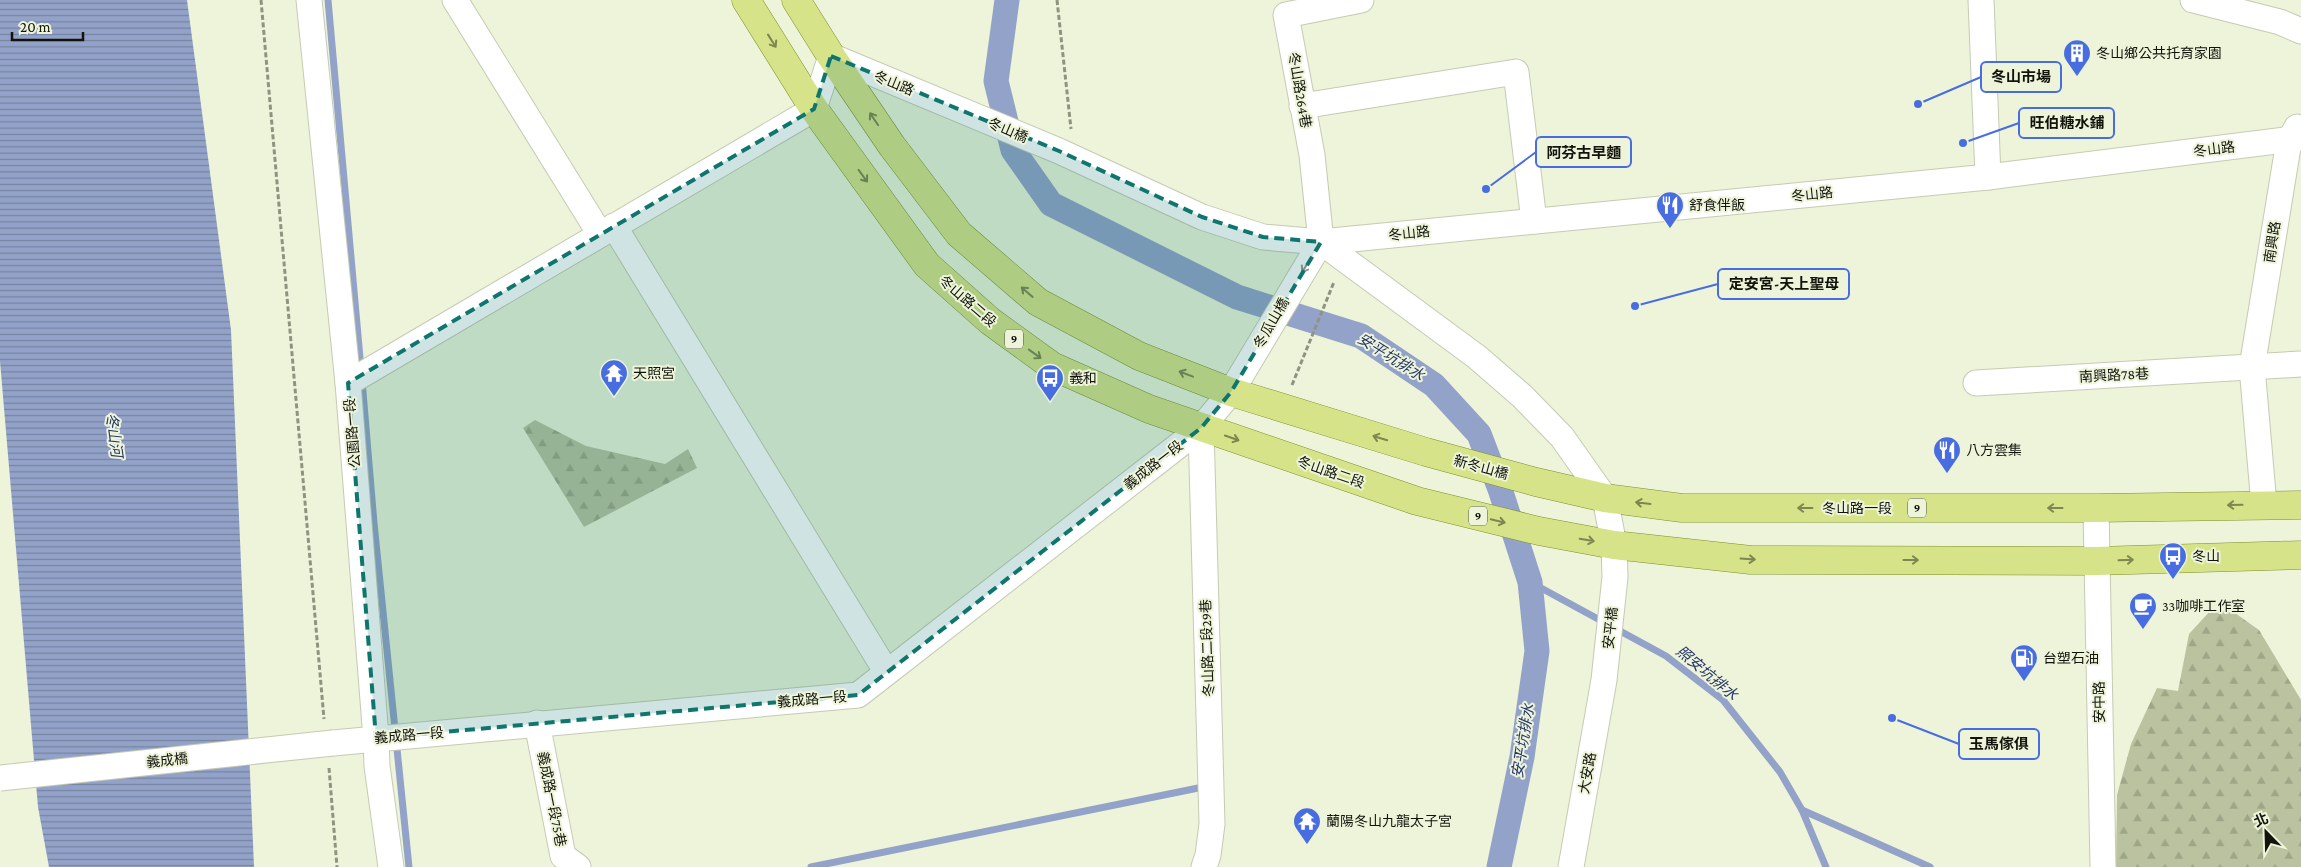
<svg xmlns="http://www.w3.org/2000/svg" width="2301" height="867" viewBox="0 0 2301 867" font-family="'Crimson Pro','Noto Sans TC',serif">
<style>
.forest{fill:url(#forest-firs)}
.water{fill:url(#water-rules)}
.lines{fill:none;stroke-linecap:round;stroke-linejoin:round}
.stream{stroke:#93a2c8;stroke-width:7}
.canal{stroke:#93a2c8;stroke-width:25}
.minor-casing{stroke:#c5cbb3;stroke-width:27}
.major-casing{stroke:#7f8f2b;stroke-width:29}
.path{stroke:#8f9482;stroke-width:3;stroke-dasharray:5 2.5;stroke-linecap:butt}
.minor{stroke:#fff;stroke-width:25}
.major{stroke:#d6e389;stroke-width:28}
.minor-bridge-casing{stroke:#c5cbb3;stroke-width:27;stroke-linecap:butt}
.minor-bridge{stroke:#fff;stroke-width:25}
.oneway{stroke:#7e8651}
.oneway2{stroke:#949592}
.marked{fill:#0f766e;fill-opacity:0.2;stroke:#0f766e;stroke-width:4;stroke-dasharray:10 6;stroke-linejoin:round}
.labels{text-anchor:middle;stroke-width:4;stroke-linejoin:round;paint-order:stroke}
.shield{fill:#edf4da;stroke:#54574a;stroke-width:1}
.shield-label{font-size:12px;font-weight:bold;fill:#12140c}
.poi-label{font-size:14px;fill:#12140c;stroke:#edf4da;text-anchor:start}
.street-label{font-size:14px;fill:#12140c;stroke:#edf4da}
.water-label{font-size:15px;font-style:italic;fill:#263768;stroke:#edf4da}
.leader{fill:none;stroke:#486de0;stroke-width:2}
.callout-dot{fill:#486de0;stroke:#edf4da;stroke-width:2}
.callout{fill:#edf4da;stroke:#486de0;stroke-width:2}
.callout-label{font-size:15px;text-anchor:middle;font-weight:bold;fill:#12140c}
</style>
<defs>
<pattern id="forest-firs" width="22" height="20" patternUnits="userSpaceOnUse" patternTransform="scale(1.25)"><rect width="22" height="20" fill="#bac29f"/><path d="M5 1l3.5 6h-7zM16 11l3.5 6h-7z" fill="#9fa688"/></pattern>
<pattern id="water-rules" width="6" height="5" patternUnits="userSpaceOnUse" patternTransform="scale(1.25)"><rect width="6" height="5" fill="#93a2c8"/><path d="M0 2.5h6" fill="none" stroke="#7783a1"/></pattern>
</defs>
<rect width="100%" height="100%" fill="#edf4da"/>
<g class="forest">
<path d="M535,420L586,446L665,464L688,449L697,468L584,527L523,428Z"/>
<path d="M2211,610L2235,613L2259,630L2301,700V867H2116L2117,795L2131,744L2157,688L2178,691L2189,634Z"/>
</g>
<path class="water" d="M0,0H187L231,330L254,867H49L38,807L0,361Z"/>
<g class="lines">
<g class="stream">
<path d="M328,0L361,369"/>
<path d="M362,380L374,523L409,867"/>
<path d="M1530,582L1666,656L1723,700L1780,772L1802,810L1826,867"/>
<path d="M1802,810L1930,867"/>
<path d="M811,867L1208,786"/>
</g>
<path class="canal" d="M1007,0L996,81L1013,150L1051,204L1237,297L1361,336L1434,385L1479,434L1500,489L1530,582L1537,651L1522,757L1499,867"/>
<g class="minor-casing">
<g id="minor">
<path d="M309,0L348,383L376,738L377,766L391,867"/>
<path d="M455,0L600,234"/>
<path d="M1981,0L1988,177"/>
<path d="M2193,0L2280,22L2301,31"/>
<path d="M1302,106L1516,72L1534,221"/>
<path d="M614,226L886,671"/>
<path d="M1321,242L1477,357L1522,396L1562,437L1605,498L1614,545L1615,577L1604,680L1571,867"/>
<path d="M1321,242L1312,155L1286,15L1361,0"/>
<path d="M348,383L814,109L831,56L1059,151L1202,217L1263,237L1321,242L1988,177L2301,138"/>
<path d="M1976,383L2301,364"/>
<path d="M1201,428L1212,824L1208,855L1204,867"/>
<path d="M2264,505L2252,367L2289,141L2297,127"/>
<path d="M2096,508L2103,867"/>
<path d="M537,723L563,856L578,867"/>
<path d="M333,743L858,695L1201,428L1231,392L1321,242"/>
</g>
</g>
<g class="major-casing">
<g id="major">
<path d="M746,0L814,109L927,265L990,321L1052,366L1149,409L1417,501L1539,531L1614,545L1751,560L2096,561L2301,555"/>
<path d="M796,0L831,56L892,146L959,234L1038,302L1139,356L1231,392L1426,452L1536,482L1605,498L1682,508H2096L2301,505"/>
</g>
</g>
<g class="path">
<path d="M261,0L324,719"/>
<path d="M1057,0L1071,129"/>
<path d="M1292,385L1334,282"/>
<path d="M329,768L337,867"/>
</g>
<use href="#minor" class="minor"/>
<use href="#major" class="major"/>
<g class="minor-bridge-casing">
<path id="minor-bridge" d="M0,778L333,743"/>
</g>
<use href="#minor-bridge" class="minor-bridge"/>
</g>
<defs><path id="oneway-shaft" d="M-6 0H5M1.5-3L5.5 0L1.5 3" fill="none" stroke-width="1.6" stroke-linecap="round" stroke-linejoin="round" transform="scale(1.25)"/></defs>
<g class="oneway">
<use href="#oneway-shaft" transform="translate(772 41) rotate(58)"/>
<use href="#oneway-shaft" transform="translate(874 119) rotate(-124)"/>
<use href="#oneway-shaft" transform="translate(863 176) rotate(54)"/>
<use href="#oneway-shaft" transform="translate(1027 292) rotate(-139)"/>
<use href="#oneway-shaft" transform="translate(1035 354) rotate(36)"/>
<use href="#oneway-shaft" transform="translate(1186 374) rotate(-159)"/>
<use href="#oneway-shaft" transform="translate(1232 438) rotate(19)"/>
<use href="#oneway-shaft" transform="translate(1380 438) rotate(-163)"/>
<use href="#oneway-shaft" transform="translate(1643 503) rotate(-173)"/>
<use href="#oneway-shaft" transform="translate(2235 505) rotate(179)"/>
<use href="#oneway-shaft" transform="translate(1805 508) rotate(180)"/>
<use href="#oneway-shaft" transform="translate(2055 508) rotate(180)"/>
<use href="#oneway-shaft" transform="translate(1498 521) rotate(14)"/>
<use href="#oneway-shaft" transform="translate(1587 540) rotate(10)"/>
<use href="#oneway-shaft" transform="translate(1748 559) rotate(4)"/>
<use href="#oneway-shaft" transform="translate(1911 560)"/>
<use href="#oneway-shaft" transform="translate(2126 560) rotate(-2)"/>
</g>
<use class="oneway2" href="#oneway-shaft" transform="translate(1306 266) rotate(122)"/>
<path class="marked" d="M831,56L1059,151L1202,217L1263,237L1321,242L1231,392L1201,428L858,695L376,738L348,383L814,109Z"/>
<defs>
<g id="building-pin" transform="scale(1.4375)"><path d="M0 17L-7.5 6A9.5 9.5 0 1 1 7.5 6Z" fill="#486de0" stroke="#edf4da"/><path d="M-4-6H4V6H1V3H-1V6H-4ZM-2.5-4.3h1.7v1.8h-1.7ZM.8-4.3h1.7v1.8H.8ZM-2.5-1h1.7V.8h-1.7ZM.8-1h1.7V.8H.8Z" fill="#fff"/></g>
<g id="restaurant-pin" transform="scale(1.4375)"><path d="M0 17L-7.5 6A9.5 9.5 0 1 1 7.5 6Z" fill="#486de0" stroke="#edf4da"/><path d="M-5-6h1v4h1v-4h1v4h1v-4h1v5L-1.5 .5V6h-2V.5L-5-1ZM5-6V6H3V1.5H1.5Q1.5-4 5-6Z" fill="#fff"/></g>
<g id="temple-pin" transform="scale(1.4375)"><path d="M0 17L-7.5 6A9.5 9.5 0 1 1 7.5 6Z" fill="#486de0" stroke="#edf4da"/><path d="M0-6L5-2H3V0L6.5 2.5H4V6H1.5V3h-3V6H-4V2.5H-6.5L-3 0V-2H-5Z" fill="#fff"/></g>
<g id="bus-pin" transform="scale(1.4375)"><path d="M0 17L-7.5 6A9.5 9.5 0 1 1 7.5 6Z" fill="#486de0" stroke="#edf4da"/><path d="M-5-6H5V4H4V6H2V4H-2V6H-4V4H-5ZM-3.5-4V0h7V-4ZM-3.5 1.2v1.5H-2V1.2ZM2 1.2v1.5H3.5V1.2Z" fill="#fff"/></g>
<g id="cafe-pin" transform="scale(1.4375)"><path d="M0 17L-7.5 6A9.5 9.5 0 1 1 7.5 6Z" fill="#486de0" stroke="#edf4da"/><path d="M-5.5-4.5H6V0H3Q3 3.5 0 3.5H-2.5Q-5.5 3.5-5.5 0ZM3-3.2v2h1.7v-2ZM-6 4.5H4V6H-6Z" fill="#fff"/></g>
<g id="fuel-pin" transform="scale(1.4375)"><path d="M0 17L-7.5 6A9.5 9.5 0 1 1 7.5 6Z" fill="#486de0" stroke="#edf4da"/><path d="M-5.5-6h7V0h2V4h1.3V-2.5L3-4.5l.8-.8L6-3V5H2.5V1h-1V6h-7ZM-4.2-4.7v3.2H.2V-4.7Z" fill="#fff"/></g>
</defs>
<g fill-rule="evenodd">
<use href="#building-pin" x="2077" y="53"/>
<use href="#restaurant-pin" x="1670" y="205"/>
<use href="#temple-pin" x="614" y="373"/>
<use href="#bus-pin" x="1050" y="378"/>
<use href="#restaurant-pin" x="1947" y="450"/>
<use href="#bus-pin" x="2173" y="556"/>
<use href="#cafe-pin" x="2143" y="606"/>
<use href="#fuel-pin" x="2024" y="658"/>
<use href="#temple-pin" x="1307" y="821"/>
</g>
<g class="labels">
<g class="shield">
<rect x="1005" y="329.5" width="18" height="19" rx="4"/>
<rect x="1908" y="498.5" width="18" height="19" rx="4"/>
<rect x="1469" y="506.5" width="18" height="19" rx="4"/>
</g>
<g class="shield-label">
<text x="1014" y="343">9</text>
<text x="1917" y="512">9</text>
<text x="1478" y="520">9</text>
</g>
<g class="poi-label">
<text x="2096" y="58">冬山鄉公共托育家園</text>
<text x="1689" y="210">舒食伴飯</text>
<text x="633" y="378">天照宮</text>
<text x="1069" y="383">義和</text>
<text x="1966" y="455">八方雲集</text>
<text x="2192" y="561">冬山</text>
<text x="2162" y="611">33咖啡工作室</text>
<text x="2043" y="663">台塑石油</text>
<text x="1326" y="826">蘭陽冬山九龍太子宮</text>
</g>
<g class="street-label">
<text transform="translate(894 83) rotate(22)" y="5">冬山路</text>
<text transform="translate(1300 90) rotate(80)" y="5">冬山路264巷</text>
<text transform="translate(1008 130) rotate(23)" y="5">冬山橋</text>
<text transform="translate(2214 149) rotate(-7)" y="5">冬山路</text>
<text transform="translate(1812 194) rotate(-6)" y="5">冬山路</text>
<text transform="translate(1409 233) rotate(-6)" y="5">冬山路</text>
<text transform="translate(2272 242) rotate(-81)" y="5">南興路</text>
<text transform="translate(968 301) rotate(41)" y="5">冬山路二段</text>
<text transform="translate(1271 323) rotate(-60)" y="5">冬瓜山橋</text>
<text transform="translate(2114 375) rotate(-3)" y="5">南興路78巷</text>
<text transform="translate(352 433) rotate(-95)" y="5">公園路一段</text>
<text transform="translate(1153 465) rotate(-38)" y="5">義成路一段</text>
<text transform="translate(1481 467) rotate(15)" y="5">新冬山橋</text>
<text transform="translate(1331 472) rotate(19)" y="5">冬山路二段</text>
<text x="1857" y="513">冬山路一段</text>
<text transform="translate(1610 628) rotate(-84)" y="5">安平橋</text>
<text transform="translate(1207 648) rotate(-92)" y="5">冬山路二段29巷</text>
<text transform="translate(812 699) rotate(-5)" y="5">義成路一段</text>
<text transform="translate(2099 702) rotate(-91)" y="5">安中路</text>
<text transform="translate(409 735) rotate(-5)" y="5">義成路一段</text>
<text transform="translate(167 760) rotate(-6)" y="5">義成橋</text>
<text transform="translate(1587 773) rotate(-80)" y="5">大安路</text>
<text transform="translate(552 799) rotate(79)" y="5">義成路一段75巷</text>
</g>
<g class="water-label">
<text transform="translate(1391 357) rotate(32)" y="5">安平坑排水</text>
<text transform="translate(114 435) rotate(82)" y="5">冬山河</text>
<text transform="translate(1707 673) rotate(40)" y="5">照安坑排水</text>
<text transform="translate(1523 741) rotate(-81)" y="5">安平坑排水</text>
</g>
</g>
<path class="leader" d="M1918 104L1981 77M1963 143L2019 123M1486 189L1536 152M1635 306L1718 284M1892 718L1959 744"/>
<g class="callout-dot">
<circle cx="1918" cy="104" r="5"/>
<circle cx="1963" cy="143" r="5"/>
<circle cx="1486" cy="189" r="5"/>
<circle cx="1635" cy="306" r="5"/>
<circle cx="1892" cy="718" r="5"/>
</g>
<g class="callout">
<rect x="1981" y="62" width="80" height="30" rx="5"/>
<rect x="2019" y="108" width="95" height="30" rx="5"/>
<rect x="1536" y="137" width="95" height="30" rx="5"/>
<rect x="1718" y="269" width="131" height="30" rx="5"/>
<rect x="1959" y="729" width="80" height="30" rx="5"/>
</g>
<g class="callout-label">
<text x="2021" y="82">冬山市場</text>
<text x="2067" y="128">旺伯糖水鋪</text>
<text x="1584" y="158">阿芬古早麵</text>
<text x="1784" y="289">定安宮-天上聖母</text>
<text x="1999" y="749">玉馬傢俱</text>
</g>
<g transform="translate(2266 832) rotate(337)" stroke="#edf4da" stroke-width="4" paint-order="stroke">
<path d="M0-4L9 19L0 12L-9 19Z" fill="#12140c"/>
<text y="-8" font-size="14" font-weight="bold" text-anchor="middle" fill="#12140c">北</text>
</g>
<path d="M12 32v8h71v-8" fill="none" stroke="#12140c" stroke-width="2.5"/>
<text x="20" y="32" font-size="15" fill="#12140c" stroke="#edf4da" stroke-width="4" paint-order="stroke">20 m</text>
</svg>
